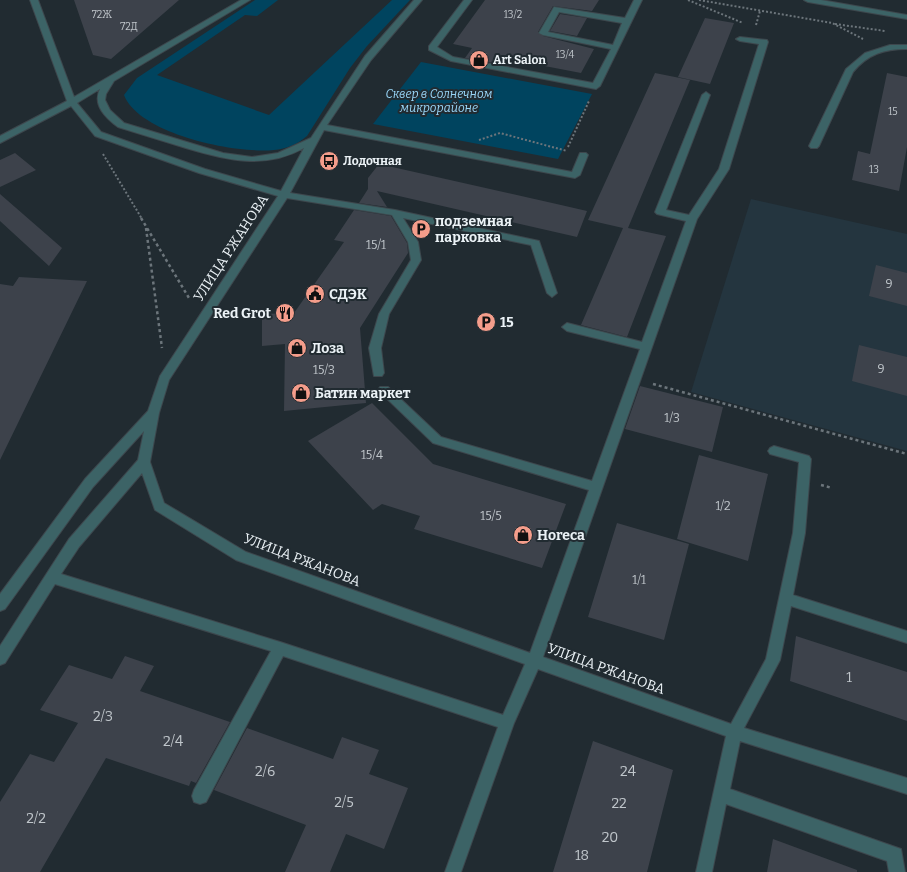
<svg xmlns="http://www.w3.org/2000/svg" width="907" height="872" font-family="Bitter,serif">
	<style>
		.built { fill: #24353f }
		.green { fill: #00445f }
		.building { fill: #3d424b }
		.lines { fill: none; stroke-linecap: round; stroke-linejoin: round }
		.minor-casing { stroke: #3d474d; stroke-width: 2 }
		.path-far1 { stroke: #6c757b; stroke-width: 2; stroke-dasharray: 2 2; stroke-linecap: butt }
		.path { stroke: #6c757b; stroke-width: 2.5; stroke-dasharray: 3 3; stroke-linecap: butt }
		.minor { fill: #3c6366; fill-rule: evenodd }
		.labels { text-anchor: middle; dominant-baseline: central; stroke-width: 4; stroke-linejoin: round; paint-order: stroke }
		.far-number-label { font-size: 10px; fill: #c0c6cb }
		.far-poi-label { font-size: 12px; font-weight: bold; fill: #ebf2f6; stroke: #212b31; text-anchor: start }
		.far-park-label { font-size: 12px; font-style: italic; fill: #98d5f7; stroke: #212b31 }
		.number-label { font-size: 12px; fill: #c0c6cb }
		.poi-label { font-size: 14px; font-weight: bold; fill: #ebf2f6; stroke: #212b31; text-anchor: start }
		.street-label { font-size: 14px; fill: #ebf2f6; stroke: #212b31 }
		.near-number-label { font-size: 14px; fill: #c0c6cb }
	</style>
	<rect width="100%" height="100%" fill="#212b31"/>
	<!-- built -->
	<path class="built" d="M751,199l156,35v217l-216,-59z"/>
	<!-- green -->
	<path class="green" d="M255,0h23l-21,16 -12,-1 -88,60 112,40 123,-115h18l-43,46 -17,22 -43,68c-9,8 -21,13 -33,14 -39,4 -135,-16 -150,-55l13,-17z
		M421,62l171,32 -34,65 -185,-35z"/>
	<!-- building -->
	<path class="building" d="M74,0h105l-68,59 -18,-4z
		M485,0h114l-7,11 -39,-5 -15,26 5,4 51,13 -13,24 -78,-15 -3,6 -35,-6 7,-10 -19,-4z
		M560,14l27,4 -10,18 -27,-5z
		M705,18l29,5 -24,61 -32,-7z
		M655,73l35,7 -62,148 38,8 -39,101 -46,-12 42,-97 -35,-8z
		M887,73l20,4v70l-8,44 -47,-11 6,-29 12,3z
		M15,153l21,17 -36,17v-27z
		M379,164l182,41 26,6 -10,26 -200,-46 10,16 -28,-4 9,-14v-11z
		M0,194l62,54 -13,18 -49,-45z
		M354,210l37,6 16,27 1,10 -48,75 6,75 -82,8 1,-67 -23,2v-32l32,-1 50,-71 -10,-2z
		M876,265l31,8v33l-38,-10z
		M19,277l68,4 -87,179v-176l13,2z
		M859,345l48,12v39l-55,-15z
		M640,386l83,21 -11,45 -87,-23z
		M372,403l61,61 133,40 -24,64 -128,-39 6,-13 -38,-12 -9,6 -65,-69z
		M699,455l69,19 -20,87 -71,-22z
		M617,523l72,21 -25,96 -76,-23z
		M796,636l111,36v49l-117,-40z
		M125,656l29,10 -14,25 90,31 -34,61 -5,-2 -2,5 -83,-28 -66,114h-40v-70l30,-48 24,8 24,-39 -38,-13 29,-45 43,14z
		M247,728l86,31 9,-22 37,13 -10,24 39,14 -24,61 -38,-15 -16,38h-45l21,-47 -92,-35z
		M593,741l80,29 -26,102h-94z
		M773,839l84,31v2h-90z"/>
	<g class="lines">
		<!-- minor casing -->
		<g class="minor-casing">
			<path id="minor" d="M30,0h8l36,97 167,-97h9l-136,81 -8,13 -1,6 5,10 14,13 99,30 29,4 26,-4 33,-15 54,-82 49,-56h8l-51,60 -44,65 245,47 8,-19h6l2,2 -8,20 -5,3 -251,-48 -34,63 105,17 144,31 18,52 -5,4 -5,-4 -16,-48 -128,-27 15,24 3,18 -32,54 -8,34 3,25 -2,3h-8l-5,-28 10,-34 32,-54 -3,-18 -16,-27 -105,-17 -118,182 -10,33 -9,49 14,41 82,49 284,101 59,-163 -156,-47 -55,-53 2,-3h8l53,50 151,44 48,-132 -73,-18 -5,-4 5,-4 75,19 44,-121 -29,-7 -2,-2 47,-117 4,-3 4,3 -44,115 23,5 30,-46 40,-125 -19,-3 -4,-2 4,-2 27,3 1,2 -39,127 -32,50 -154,438 188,67 35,-65 27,-126 6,-71 -29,-8 -2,-3 2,-3 4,-2 35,10 2,3 -6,74 -12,62 114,36v12l-116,-37 -11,54 -36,68 163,50v16l-167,-53 -10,48 171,60 4,23h-16l-2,-11 -161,-57 -14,68h-16l30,-136 -188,-67 -24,54 -53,149h-16l53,-145 -215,-71 -77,146 -6,2 -6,-2 -2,-6 2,-6 77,-139 -216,-67 -50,79 -5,2v-19l69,-107 69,-79 6,-29 -51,56 -88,122 -5,2v-17l85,-115 63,-68 12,-35 118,-180 -79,-23 -104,-37 -24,-30 -71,37v-7l67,-35zM100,89c-8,16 6,29 18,38 22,7 45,14 68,21 40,12 79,22 118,0l-23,43 -76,-22 -104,-37 -24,-29zM142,473l13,37 81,50 289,104 -22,51 -223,-73 -219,-68 18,-27z
				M464,0h8l-35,47 16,10 140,26 18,-34 -68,-14 -4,-2 15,-26 71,11 9,-18h8l-42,86 -4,3 -145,-28 -22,-11v-4zM559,12l63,11 -9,22 -65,-13z
				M804,0h17l86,15v4l-99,-17z
				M890,45h17v4c-23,0 -39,5 -54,23l-34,74 -2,2h-6l-2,-2 37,-77 19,-16z"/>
		</g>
		<!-- path-far1 -->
		<path class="path-far1" d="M688,0l55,23
			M699,0l133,23 31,16
			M835,24l50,7
			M756,25l4,-14
			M479,140l21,-7 67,18
			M568,147l21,-46
			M103,154l39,65"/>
		<!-- path -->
		<path class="path" d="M141,218l48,80
			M146,228l16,120
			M653,384l254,70
			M821,485l11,3"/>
		<!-- minor -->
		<use href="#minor" class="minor"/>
	</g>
	<!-- icons -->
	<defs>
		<g id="shop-disc" transform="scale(1)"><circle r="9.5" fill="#f49d8b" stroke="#212b31"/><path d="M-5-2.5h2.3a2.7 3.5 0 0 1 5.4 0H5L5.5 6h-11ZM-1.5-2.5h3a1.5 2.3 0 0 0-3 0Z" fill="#111"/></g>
		<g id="bus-disc" transform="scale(1)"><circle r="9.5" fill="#f49d8b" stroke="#212b31"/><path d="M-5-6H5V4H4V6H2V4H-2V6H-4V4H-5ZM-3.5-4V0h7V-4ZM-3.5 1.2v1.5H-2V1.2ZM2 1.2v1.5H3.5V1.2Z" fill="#111"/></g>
		<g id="parking-disc" transform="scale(1)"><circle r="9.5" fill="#f49d8b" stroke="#212b31"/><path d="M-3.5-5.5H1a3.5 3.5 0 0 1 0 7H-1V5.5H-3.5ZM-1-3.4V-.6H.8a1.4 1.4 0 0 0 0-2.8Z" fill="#111"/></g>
		<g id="civic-disc" transform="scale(1)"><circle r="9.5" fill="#f49d8b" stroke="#212b31"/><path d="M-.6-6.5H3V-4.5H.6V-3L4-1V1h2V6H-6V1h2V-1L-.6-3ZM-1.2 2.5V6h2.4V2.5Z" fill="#111"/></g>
		<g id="restaurant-disc" transform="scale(1)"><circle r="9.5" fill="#f49d8b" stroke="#212b31"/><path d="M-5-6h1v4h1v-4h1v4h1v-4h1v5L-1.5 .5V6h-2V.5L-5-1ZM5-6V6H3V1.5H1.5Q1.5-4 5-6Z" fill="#111"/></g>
	</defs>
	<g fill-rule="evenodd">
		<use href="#shop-disc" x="479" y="60"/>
		<use href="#bus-disc" x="329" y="161"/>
		<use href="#parking-disc" x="421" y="229"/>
		<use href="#civic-disc" x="315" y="294"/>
		<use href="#restaurant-disc" x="285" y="313"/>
		<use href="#parking-disc" x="486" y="322"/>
		<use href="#shop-disc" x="297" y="348"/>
		<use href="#shop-disc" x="301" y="393"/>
		<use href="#shop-disc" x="523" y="535"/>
	</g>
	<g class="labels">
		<!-- far-number labels -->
		<g class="far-number-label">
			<text x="102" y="15">72Ж</text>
			<text x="513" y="15">13/2</text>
			<text x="129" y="27">72Д</text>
			<text x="565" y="55">13/4</text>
			<text x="893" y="112">15</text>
			<text x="874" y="170">13</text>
		</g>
		<!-- far-poi labels -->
		<g class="far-poi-label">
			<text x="493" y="60">Art Salon</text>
			<text x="343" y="161">Лодочная</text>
		</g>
		<!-- far-park labels -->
		<g class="far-park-label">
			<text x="439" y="94">Сквер в Солнечном<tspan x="439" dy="14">микрорайоне</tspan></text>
		</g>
		<!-- number labels -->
		<g class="number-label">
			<text x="376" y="245">15/1</text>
			<text x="889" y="284">9</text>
			<text x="881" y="369">9</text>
			<text x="324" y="370">15/3</text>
			<text x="672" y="418">1/3</text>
			<text x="372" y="455">15/4</text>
			<text x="723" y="506">1/2</text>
			<text x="491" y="516">15/5</text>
			<text x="639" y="580">1/1</text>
		</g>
		<!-- poi labels -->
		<g class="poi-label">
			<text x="435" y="221">подземная<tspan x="435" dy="16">парковка</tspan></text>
			<text x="329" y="294">СДЭК</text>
			<text x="271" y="313" text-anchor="end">Red Grot</text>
			<text x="500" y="322">15</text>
			<text x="311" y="348">Лоза</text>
			<text x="315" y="393">Батин маркет</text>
			<text x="537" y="535">Horeca</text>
		</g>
		<!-- street labels -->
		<g class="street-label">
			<text transform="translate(231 248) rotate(-57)">УЛИЦА РЖАНОВА</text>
			<text transform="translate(302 560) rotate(21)">УЛИЦА РЖАНОВА</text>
			<text transform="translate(606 669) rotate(20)">УЛИЦА РЖАНОВА</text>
		</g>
		<!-- near-number labels -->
		<g class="near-number-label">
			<text x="849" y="677">1</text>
			<text x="103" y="716">2/3</text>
			<text x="173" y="741">2/4</text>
			<text x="265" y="771">2/6</text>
			<text x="628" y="771">24</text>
			<text x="344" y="802">2/5</text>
			<text x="619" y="803">22</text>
			<text x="36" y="818">2/2</text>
			<text x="610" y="837">20</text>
			<text x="582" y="855">18</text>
		</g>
	</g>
</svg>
